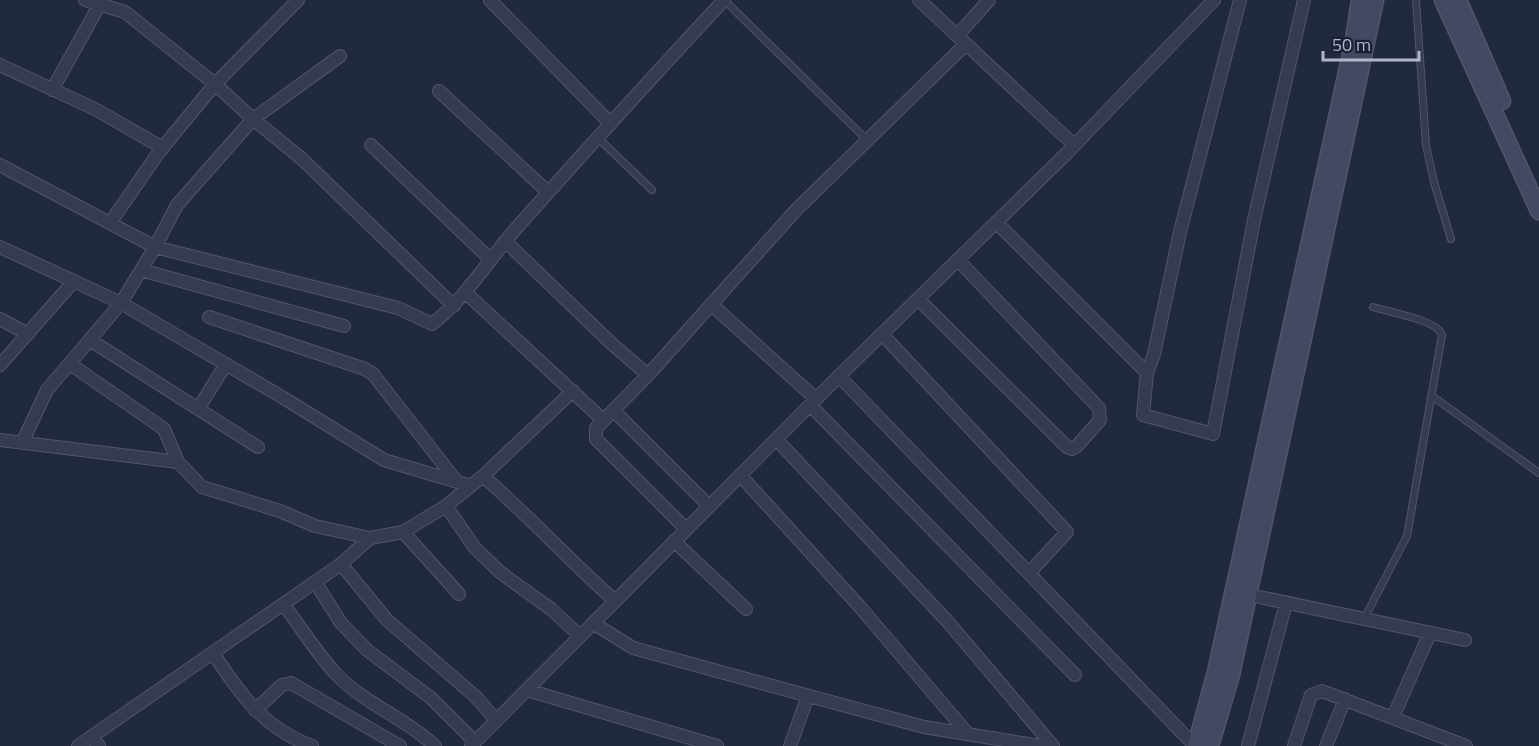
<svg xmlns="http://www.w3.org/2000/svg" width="1539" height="746" font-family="'Titillium Web',sans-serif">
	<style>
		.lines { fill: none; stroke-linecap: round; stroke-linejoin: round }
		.lane-casing { stroke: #50576a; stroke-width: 8 }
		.street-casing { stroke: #50576a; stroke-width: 14 }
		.secondary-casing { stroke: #50576a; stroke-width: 19 }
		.lane { stroke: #353c4f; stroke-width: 6 }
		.street { stroke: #353c4f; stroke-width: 12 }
		.secondary { stroke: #434962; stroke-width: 16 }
	</style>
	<rect width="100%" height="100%" fill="#21293f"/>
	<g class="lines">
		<!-- lane casing -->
		<g class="lane-casing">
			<path id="lane" d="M724,0l143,140
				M1416,0l10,145 8,37 17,57
				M598,138l54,52
				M1432,396l107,77
				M1364,619l43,-83 35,-201c-4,-15 -54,-23 -69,-28"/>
		</g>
		<!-- street casing -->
		<g class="street-casing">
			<path id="street" d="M85,0l40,12 90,72 38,35 87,-63
				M490,0l120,123
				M919,0l155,145
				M957,36l32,-36
				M0,65l95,44 68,39
				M52,90l48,-86
				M439,91l109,101
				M371,145l119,114
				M0,165l155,82 22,-42 76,-86 49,40 152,147
				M996,222l151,151 7,-19 26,-122 60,-232
				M110,223l49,-71 56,-68 83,-84
				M505,241l107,103 36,31
				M0,247l121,56 161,94 102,63 87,26
				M141,270l203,56
				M465,292l138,128
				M918,299l149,148 5,2 5,-3 23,-26 -1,-12 -141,-148
				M711,304l105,95
				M209,317l156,52 8,5 84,108
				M0,319l28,15
				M882,334l185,198 -38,41
				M90,340l168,107
				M70,364l94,65 14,33
				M0,365l74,-84
				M1147,373l-4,42 70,19 41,-214 50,-220
				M839,376l356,370
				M810,405l265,270
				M198,409l28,-45
				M613,410l96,96
				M776,439l172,183 105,124
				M0,440l178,22 24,25 78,24 35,15 55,12 33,-6 43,-26 37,-30c46,40 86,84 132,125
				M22,443l25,-53 74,-87 34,-56 243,61 34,16c36,-28 58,-67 88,-100 67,-75 135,-150 204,-224
				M740,475l120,132 108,127
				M483,476l90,-85
				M446,506l29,42 26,25 50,36 29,27
				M686,529l-90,-90v-11l52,-53 148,-165 170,-166
				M403,532l56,62
				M674,541l72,68
				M341,564l46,56 89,77 20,23
				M315,582l26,41 26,27 64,48 44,44
				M1240,593l225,47
				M283,604c18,23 34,50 54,71 28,29 68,43 98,71
				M593,623l40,25 95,26 196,53 116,19
				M213,653c28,42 50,75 99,93
				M527,690l190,56
				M255,710l27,-25 9,-2 109,63
				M1393,717l37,-84
				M91,737l8,9
				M78,746l263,-182 29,-26
				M471,746l368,-370 228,-223 147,-153
				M790,746l18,-50
				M1248,746l38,-143
				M1294,746l17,-51 11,-4 144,55
				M1326,746l19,-47"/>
		</g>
		<!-- secondary casing -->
		<g class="secondary-casing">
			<path id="secondary" d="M1443,0l96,211
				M1458,0l44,101
				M1196,746l20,-74 138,-632 6,-40
				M1210,746l21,-71 144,-675"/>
		</g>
		<!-- lane -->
		<use href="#lane" class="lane"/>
		<!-- street -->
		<use href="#street" class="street"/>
		<!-- secondary -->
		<use href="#secondary" class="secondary"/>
	</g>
	<!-- scale -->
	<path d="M1323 51v9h96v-9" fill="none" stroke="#b1b7ca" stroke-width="3"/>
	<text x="1332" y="51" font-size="18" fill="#b1b7ca" stroke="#1a2134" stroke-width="4.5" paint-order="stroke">50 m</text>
</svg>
